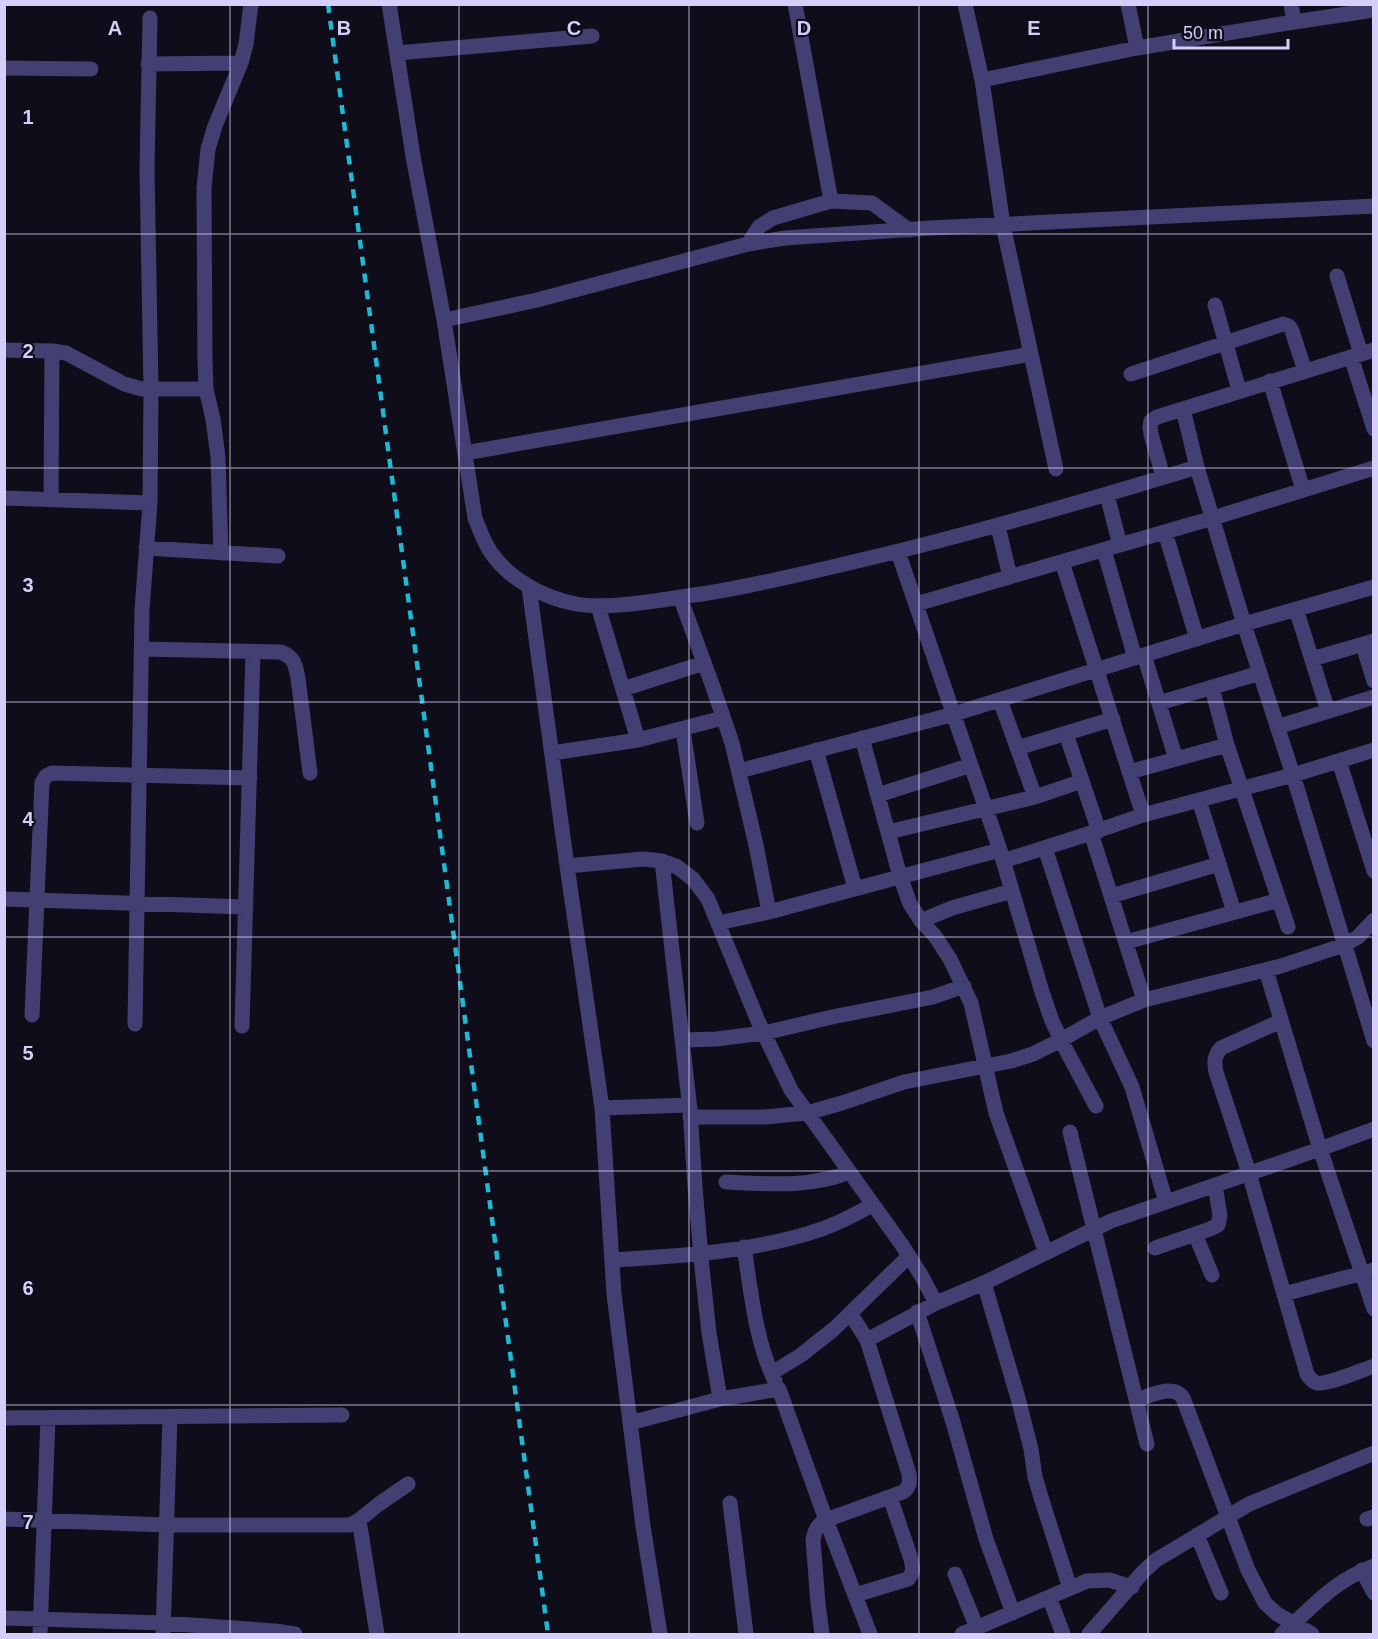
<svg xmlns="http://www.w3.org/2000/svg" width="1378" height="1639" font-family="Helvetica,sans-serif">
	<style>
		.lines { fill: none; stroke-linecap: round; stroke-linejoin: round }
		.minor { stroke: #433f73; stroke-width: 15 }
		.rail { stroke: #1eb9d4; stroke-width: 4.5; stroke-dasharray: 9 8; stroke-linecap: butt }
		.grid { fill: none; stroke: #d5cef8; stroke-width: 1.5; stroke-opacity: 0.55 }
		.grid-label { font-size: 20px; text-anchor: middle; font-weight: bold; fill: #d5cef8; stroke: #100d1a; stroke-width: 4.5; stroke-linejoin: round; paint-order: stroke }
	</style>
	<rect width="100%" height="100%" fill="#100d1a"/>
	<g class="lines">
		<!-- minor -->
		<path class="minor" d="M389,4l25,158 30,158 31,198c4,11 8,22 15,33 18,28 54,47 86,53 36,6 89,-5 126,-10 51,-8 101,-20 151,-32 116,-27 230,-60 344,-95l-14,-58 191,-59
			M795,4l36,197
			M965,4l17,76 21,145 53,244
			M1128,4l9,44
			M1291,4l3,18
			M397,53l195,-17
			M148,64l93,-1
			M4,68l87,1
			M982,80l155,-32 157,-26 80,-12
			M748,244l11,-17 14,-9 58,-17 41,2 37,27
			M1337,276l24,78
			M1215,305l24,85
			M444,320l93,-20 211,-56 37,-6 145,-10 444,-22
			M4,350l48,1 14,2 58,31 18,5h64
			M1351,357l23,72
			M1131,374l152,-50 6,2 3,5 13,40
			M1270,381l33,109
			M465,453l566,-99
			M1163,477l-12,-43 -1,-7 1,-6 6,-4 26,-8
			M1107,495l13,50
			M4,498l146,5
			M51,500l1,-149
			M998,526l12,51
			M1165,532l32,107
			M146,548l132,8
			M1104,550l31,108
			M898,552l102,298 42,142 10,29 12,25 32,60
			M221,553l-3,-96 -5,-38 -7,-30 -1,-29 -1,-172 4,-39 7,-23 26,-63 5,-19 5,-40
			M1062,562l81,253
			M529,587l38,279 35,242 12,186 29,232 17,108
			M680,597l33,90 19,56 24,102 13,67
			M916,604l297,-86 161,-50
			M598,606l40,134
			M1296,609l32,102
			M1363,645l11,36
			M142,649l139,3c14,6 14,12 17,26l12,95
			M1144,655l32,104
			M1312,659l62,-18
			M1212,688l15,57 61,182
			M623,689l81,-26
			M1000,700l35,97
			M1159,703l101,-30
			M1277,727l97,-30
			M683,730l14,93
			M1066,734l33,97
			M862,738l38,138 10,28 11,17 14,15 15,23 21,44 25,110 50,140
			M1017,748l96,-29
			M816,750l39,138
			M1374,750l-81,25 81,266
			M552,753l86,-13 85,-22
			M1339,761l35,110
			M739,771l215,-57 290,-90 130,-37
			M1129,772l98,-27
			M878,795l93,-30
			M1199,800l35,112
			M888,832l147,-35 47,-16
			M1091,833l53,167
			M1045,848l55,170 32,69 34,115
			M662,861l28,249 5,77 7,81 7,65 11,66
			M1003,861l88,-28 52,-18 150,-40 -49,-151 -47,-157
			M567,866l76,-7 19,2 14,5 17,13 15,20 50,122 33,69 111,155 19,30 15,28
			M1111,896l108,-32
			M4,899l242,8
			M921,921l31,-13 60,-17
			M718,923l51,-11 231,-62
			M1126,942l153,-42
			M1266,970l54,179 54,160
			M32,1015l10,-232 4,-7 6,-3 198,5
			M1281,1021l-60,27c-7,8 -7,14 -5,24l33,101 58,201c3,4 5,8 10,9 11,2 45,-13 57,-17
			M135,1024l7,-414 8,-107 1,-113 -4,-221 3,-151
			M242,1026l11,-374
			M683,1040l33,-1 48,-6 68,-16 101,-20 31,-11
			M602,1108l87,-3
			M690,1117h75l42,-4 35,-10 62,-21 107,-21 22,-7 28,-14 39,-22 44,-18 137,-34 63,-21 14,-8 16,-17
			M1070,1132l77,312
			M726,1182c44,2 82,6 124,-10
			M1195,1234l17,41
			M744,1247c7,44 11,93 31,134
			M1155,1248l55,-19 8,-4 2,-9 -5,-31
			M612,1260c70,-4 143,-8 210,-31 17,-6 34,-15 50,-24
			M984,1283l34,115 13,51 4,28 9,30 26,81
			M1284,1294l90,-24
			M917,1312l36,110 33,117 27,74
			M867,1340l69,-37 48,-20 127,-62 209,-72 54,-20
			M772,1373l29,-18 33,-26 75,-73
			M1136,1400c14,-4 38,-17 47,-2l65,172 17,33 12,11 35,20
			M4,1418l338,-3
			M630,1423l90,-24 59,-10 47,131 44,114
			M730,1503l16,131
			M4,1519l162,6h184l9,-5 20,-16 29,-20
			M1367,1519l7,-2
			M359,1520l18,114
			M1197,1535l24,58
			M1362,1570l12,23
			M955,1574l22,54
			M855,1595l53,-16c6,-7 5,-11 3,-20l-21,-62
			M1049,1597l14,37
			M4,1618l159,5 112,8 20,3
			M40,1634l8,-216
			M163,1634l7,-217
			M822,1634l-4,-31 -5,-63c2,-10 4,-15 13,-20l77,-28c7,-5 7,-10 6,-18l-42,-134 -17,-27
			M962,1634l125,-53 22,-1 23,7
			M1089,1634l54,-62 13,-12 17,-10 76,-46 125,-51
			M1282,1634c31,-27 51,-53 92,-68"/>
		<!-- rail -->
		<path class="rail" d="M328,4l220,1630"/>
	</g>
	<!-- grid -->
	<path class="grid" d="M230,4v1630M459,4v1630M689,4v1630M919,4v1630M1148,4v1630M4,234h1370M4,468h1370M4,702h1370M4,937h1370M4,1171h1370M4,1405h1370"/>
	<g class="grid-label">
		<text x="115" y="35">A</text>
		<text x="344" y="35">B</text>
		<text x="574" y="35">C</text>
		<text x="804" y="35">D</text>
		<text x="1034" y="35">E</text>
		<text x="28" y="124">1</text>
		<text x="28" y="358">2</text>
		<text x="28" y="592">3</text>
		<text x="28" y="826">4</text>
		<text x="28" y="1060">5</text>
		<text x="28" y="1295">6</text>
		<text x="28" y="1529">7</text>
	</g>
	<!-- border -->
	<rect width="1378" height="1639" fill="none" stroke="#d5cef8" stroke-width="12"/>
	<!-- scale -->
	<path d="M1174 39v9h114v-9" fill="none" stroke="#d5cef8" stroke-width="3"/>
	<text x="1183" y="39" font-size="18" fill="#d5cef8" stroke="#100d1a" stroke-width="4.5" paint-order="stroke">50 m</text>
</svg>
